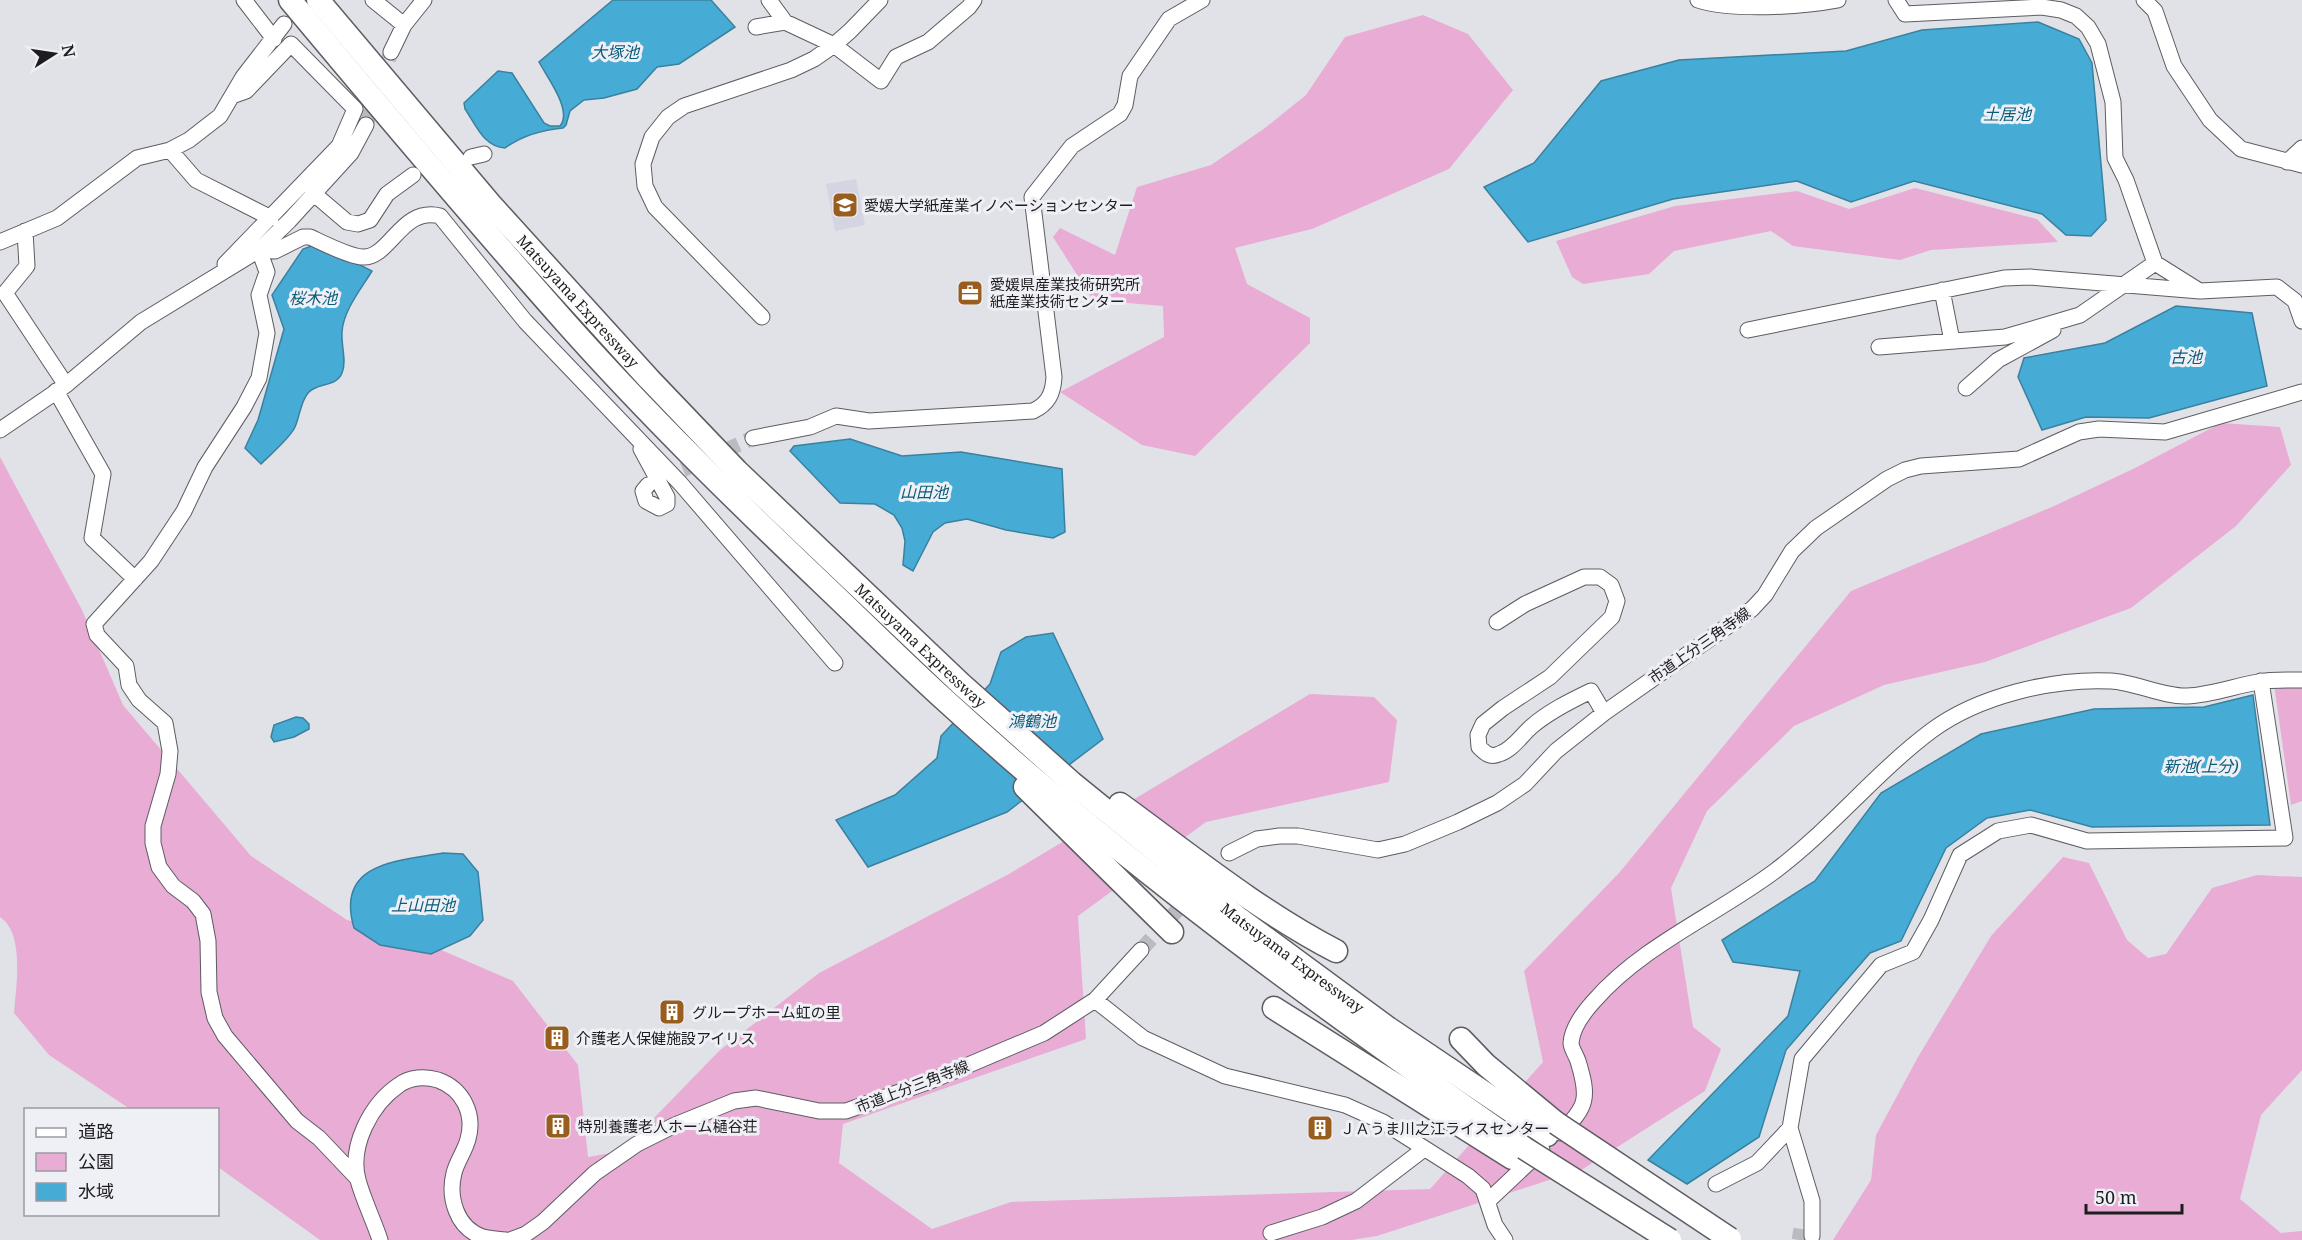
<svg xmlns="http://www.w3.org/2000/svg" width="2302" height="1240" font-family="'Noto Serif','Noto Sans JP',serif">
	<style>
		.built { fill: #d4d5e3 }
		.green { fill: #e9acd5 }
		.water { fill: #46acd6; stroke: #3a819f; stroke-width: 1.5 }
		.lines { fill: none; stroke-linecap: round; stroke-linejoin: round }
		.minor-tunnel { stroke: #babbc0; stroke-width: 15; stroke-dasharray: 15 8; stroke-linecap: butt }
		.minor-casing { stroke: #5c5c62; stroke-width: 17 }
		.highway-casing { stroke: #5c5c62; stroke-width: 25 }
		.minor { stroke: #fff; stroke-width: 15 }
		.highway { stroke: #fff; stroke-width: 22 }
		.highway-bridge-casing { stroke: #5c5c62; stroke-width: 25; stroke-linecap: butt }
		.highway-bridge { stroke: #fff; stroke-width: 22 }
		.labels { text-anchor: middle; dominant-baseline: central; stroke-width: 6; stroke-linejoin: round; paint-order: stroke }
		.poi-label { font-size: 15px; fill: #1d1d1f; stroke: #efeff6; text-anchor: start }
		.street-label { font-size: 15px; fill: #1d1d1f; stroke: #efeff6 }
		.water-label { font-size: 16px; font-style: italic; fill: #0a5c79; stroke: #efeff6 }
	</style>
	<rect width="100%" height="100%" fill="#e1e2e8"/>
	<!-- built -->
	<path class="built" d="M856,179l9,46 -30,6 -9,-47z"/>
	<!-- green -->
	<path class="green" d="M1423,15l45,19 45,56 -64,79 -137,60 -77,19 12,36 63,34v25l-115,113 -53,-11 -82,-53 104,-55 -1,-31 -70,-6 -40,-63 7,-9 55,27 22,-68 74,-22 54,-37 41,-33 39,-58z
		M1915,188l122,31 21,23 -127,8 -31,10 -107,-14 -22,-15 -97,20 -25,23 -66,10 -11,-7 -16,-36 119,-35 122,-15 52,18z
		M2221,423l59,4 11,38 -55,61 -105,82 -146,54 -101,23 -90,41 -87,85 -36,77 22,139 28,22 -16,42 -122,78 -206,67 -25,4h-1032l-102,-73v-57l-88,-1 -81,-54 -35,-42c2,-27 11,-79 -14,-96v-460l82,153 41,95 128,151 96,64 62,16 104,45 65,84 10,92 34,-6 97,-100 100,-78 190,-99 301,-180 64,3 23,23 -8,62 -183,40 -128,94 8,123 -243,85 -4,39 93,66 79,-27 419,-13 113,-127 -19,-91 95,-98 232,-282 201,-84 83,-39z
		M2302,683v118l-11,4 -17,-121z
		M2063,857l26,6 38,77 21,18 18,-4 46,-66 45,-13 45,2v193l-41,45 -21,84 41,34 21,-2v9h-469l38,-60 5,-45 42,-78 73,-121z"/>
	<!-- water -->
	<path class="water" d="M613,0h98l24,27 -56,37 -22,3 -20,22 -33,9 -20,2 -14,11 -4,14 -3,3c-22,2 -40,7 -58,20 -21,-1 -29,-23 -40,-39l-1,-6 34,-32 14,2 32,50 6,3h10c13,-15 -13,-49 -21,-64z
		M2038,22l41,17 13,24 14,157 -15,16 -25,-1 -24,-21 -128,-33 -63,21 -54,-21 -124,18 -145,43 -44,-55 50,-24 67,-82 78,-21 167,-9 76,-21z
		M314,245l8,1 50,25c-11,18 -29,40 -30,61 -1,14 5,29 0,41 -6,15 -25,9 -34,20 -8,10 -8,23 -13,34 -5,11 -25,28 -34,37l-16,-16 13,-28 26,-91 -12,-34 31,-46z
		M2176,306l76,7 15,73 -118,32 -63,-1 -44,13 -24,-53 6,-19 81,-15z
		M850,439l52,17 59,-4 101,17 3,63 -12,6 -47,-8 -39,-11 -22,4 -12,9 -20,39 -10,-6 2,-24 -3,-13 -8,-13 -19,-11 -35,-1 -50,-52 4,-5z
		M1053,633l50,106 -96,73 -139,55 -32,-47 59,-25 42,-37 4,-22 49,-52 11,-32 25,-15z
		M2253,695l17,130 -178,2 -62,-17 -43,8 -41,30 -45,93 -31,12 -84,97 -27,87 -72,47 -39,-24 140,-144 12,-45 -67,-9 -11,-22 93,-59 66,-88 100,-59 113,-25 110,-2z
		M296,717l7,1 6,6v5l-15,8 -20,5 -3,-5 3,-12z
		M443,853l20,1 15,18 5,48 -13,16 -39,18 -51,-9 -26,-17c-19,-65 42,-67 89,-75z"/>
	<g class="lines">
		<!-- minor-tunnel -->
		<path class="minor-tunnel" d="M366,125l25,-73
			M662,479l91,-41
			M1141,950l50,-55
			M1799,1240l2,-11"/>
		<!-- minor casing -->
		<g class="minor-casing">
			<path id="minor" d="M244,0l30,39
				M373,0l31,25
				M769,0l16,22
				M1698,0c35,11 103,7 140,0
				M2144,0l11,11 19,55 36,54 31,29 61,16
				M756,27l29,-5 49,23 47,36 15,-24 32,-15 41,-35 5,-7
				M391,52l13,-27 20,-25
				M170,150l26,30 75,38
				M471,157l13,-3
				M2287,162l15,-14
				M313,193l34,29 11,2 12,-4 17,-26 26,-19
				M25,231l2,35 -22,27 61,92
				M0,242l57,-24 80,-60 33,-8 19,-10 31,-24 23,-39 41,-53
				M259,250l8,22 -8,23 8,38 -8,45 -15,29 -39,60 -21,44 -33,50 -57,63 3,11 29,31 3,19 10,15 26,23 5,28 -2,23 -15,52v17l6,24 14,19 20,15 10,13 5,27 1,51 6,26 10,18 72,85 22,17 39,41
				M259,250l16,1 28,-14h7c13,6 38,19 52,20 28,2 39,-51 78,-41l85,105 155,162 155,180
				M2155,263l43,27
				M225,264l114,-118 16,-37 -64,-65 -45,47 -14,5
				M1942,290l10,51
				M762,317l-107,-110 -10,-21 -2,-22 9,-27 16,-20 16,-11 107,-36 23,-11 20,-14 16,-14 30,-31
				M1748,330l256,-52 26,-1 170,14 77,-4 18,14 7,20
				M1879,347l126,-10 75,-22 75,-52 -29,-83 -11,-22 -2,-56 -15,-58 -10,-17 -12,-11 -15,-6 -19,-3 -137,7 -9,-14
				M1966,388l32,-28 55,-30
				M56,391l47,83 -11,64 43,41
				M0,430l66,-45 75,-63 118,-72 30,-29 62,-68 15,-28
				M753,438l57,-11 26,-11 33,5 164,-10c15,-7 20,-17 21,-34l-22,-180 40,-51 48,-32 5,-9 5,-29 39,-57 33,-19
				M641,449l26,48v7l-8,4 -13,-7 -3,-10 5,-6
				M1497,622l28,-18 59,-27h16l11,8 6,16 -5,16 -62,60 -47,31 -20,16 -5,11 1,12c6,6 11,11 20,7 13,-4 22,-18 32,-27 17,-15 39,-26 60,-36l13,22
				M1229,853l28,-14 22,-3h19l80,14 27,-6 53,-22 39,-19 28,-19 31,-33 48,-38 148,-104 13,-14 27,-44 24,-23 71,-49 18,-9 16,-4 98,-7 60,-27 20,-3 66,3 137,-40
				M1095,1000l48,38 82,38 120,29 38,17 85,54 15,13 12,36 10,15
				M1790,1128l22,73v35
				M1560,1133c28,-26 29,-36 18,-72 -2,-6 -7,-13 -7,-18 1,-16 13,-31 23,-42 49,-56 122,-86 181,-130 56,-42 100,-98 156,-140 47,-35 122,-53 180,-50 23,1 53,16 76,15 23,-1 48,-10 71,-14 14,-3 30,-2 44,-2
				M1716,1184l41,-21 33,-35 12,-69 79,-94 32,-13 18,-32 29,-65 38,-24 33,-6 56,16 198,-3 -24,-157
				M1488,1201l54,-51
				M1271,1233l51,-16 34,-16 68,-52
				M380,1240c-6,-19 -17,-41 -22,-60 -9,-34 13,-76 41,-95 11,-8 26,-9 39,-5 25,9 37,34 30,59 -3,12 -11,22 -14,34 -6,24 2,55 29,64 7,2 15,2 22,3
				M510,1240l16,-6 17,-12 52,-49 42,-29 38,-19 59,-24 22,-3 63,13h27l87,-31 111,-47 51,-33 46,-50"/>
		</g>
		<!-- highway casing -->
		<g class="highway-casing">
			<g id="highway">
				<path d="M290,0c91,109 182,217 276,323 81,91 169,177 257,261 41,39 81,79 123,117 180,165 378,308 578,447"/>
				<path id="s1" d="M318,0l174,206 157,173 88,92 224,213 111,99 165,134 151,111 159,107"/>
				<path d="M1025,787l147,145"/>
				<path d="M1120,804c70,51 139,107 216,147"/>
				<path d="M1274,1008l238,150"/>
				<path d="M1461,1039l25,26 70,58"/>
			</g>
		</g>
		<!-- minor -->
		<use href="#minor" class="minor"/>
		<!-- highway -->
		<use href="#highway" class="highway"/>
		<!-- highway-bridge casing -->
		<g class="highway-bridge-casing">
			<path id="highway-bridge" d="M1556,1123l174,116
				M1524,1148l146,92"/>
		</g>
		<!-- highway-bridge -->
		<use href="#highway-bridge" class="highway-bridge"/>
	</g>
	<!-- icons -->
	<defs>
		<g id="university-square" transform="scale(1.35)"><rect x="-9" y="-9" width="18" height="18" rx="4" fill="#995d1e" stroke="#efeff6"/><path d="M0-5L7-2L0 1L-7-2ZM-4 1L0 2.5L4 1V4Q0 6-4 4Z" fill="#fff"/></g>
		<g id="office-square" transform="scale(1.35)"><rect x="-9" y="-9" width="18" height="18" rx="4" fill="#995d1e" stroke="#efeff6"/><path d="M-6-3h4V-5.5h4V-3h4V5H-6ZM-1-4.5V-3h2v-1.5ZM-6 0V1H6V0Z" fill="#fff"/></g>
		<g id="building-square" transform="scale(1.35)"><rect x="-9" y="-9" width="18" height="18" rx="4" fill="#995d1e" stroke="#efeff6"/><path d="M-4-6H4V6H1V3H-1V6H-4ZM-2.5-4.3h1.7v1.8h-1.7ZM.8-4.3h1.7v1.8H.8ZM-2.5-1h1.7V.8h-1.7ZM.8-1h1.7V.8H.8Z" fill="#fff"/></g>
	</defs>
	<g fill-rule="evenodd">
		<use href="#university-square" x="845" y="205"/>
		<use href="#office-square" x="970" y="293"/>
		<use href="#building-square" x="672" y="1012"/>
		<use href="#building-square" x="557" y="1038"/>
		<use href="#building-square" x="558" y="1126"/>
		<use href="#building-square" x="1320" y="1128"/>
	</g>
	<g class="labels">
		<!-- poi labels -->
		<g class="poi-label">
			<text x="864" y="205">愛媛大学紙産業イノベーションセンター</text>
			<text x="990" y="284">愛媛県産業技術研究所<tspan x="990" dy="17">紙産業技術センター</tspan></text>
			<text x="692" y="1012">グループホーム虹の里</text>
			<text x="576" y="1038">介護老人保健施設アイリス</text>
			<text x="578" y="1126">特別養護老人ホーム樋谷荘</text>
			<text x="1340" y="1128">ＪＡうま川之江ライスセンター</text>
		</g>
		<!-- street labels -->
		<g class="street-label">
			<text stroke="none"><textPath href="#s1" startOffset="398">Matsuyama Expressway</textPath></text>
			<text stroke="none"><textPath href="#s1" startOffset="884">Matsuyama Expressway</textPath></text>
			<text transform="translate(1699 645) rotate(-35)">市道上分三角寺線</text>
			<text stroke="none"><textPath href="#s1" startOffset="1370">Matsuyama Expressway</textPath></text>
			<text transform="translate(912 1086) rotate(-21)">市道上分三角寺線</text>
		</g>
		<!-- water labels -->
		<g class="water-label">
			<text x="615" y="52">大塚池</text>
			<text x="2007" y="114">土居池</text>
			<text x="313" y="298">桜木池</text>
			<text x="2186" y="357">古池</text>
			<text x="924" y="492">山田池</text>
			<text x="1032" y="721">鴻鶴池</text>
			<text x="2201" y="766">新池(上分)</text>
			<text x="423" y="905">上山田池</text>
		</g>
	</g>
	<!-- legend -->
	<rect x="24" y="1108" width="195" height="108" fill="#efeff6" stroke="#9b9ba0" stroke-width="1.5"/>
	<rect x="36" y="1128" width="30" height="9" fill="#ffffff" stroke="#9b9ba0" stroke-width="1.5"/>
	<text x="78" y="1138" font-size="18" fill="#1d1d1f">道路</text>
	<rect x="36" y="1153" width="30" height="18" fill="#e9acd5" stroke="#9b9ba0" stroke-width="1.5"/>
	<text x="78" y="1168" font-size="18" fill="#1d1d1f">公園</text>
	<rect x="36" y="1183" width="30" height="18" fill="#46acd6" stroke="#9b9ba0" stroke-width="1.5"/>
	<text x="78" y="1198" font-size="18" fill="#1d1d1f">水域</text>
	<!-- north arrow -->
	<g transform="translate(54 54) rotate(78)" stroke="#efeff6" stroke-width="4.5" paint-order="stroke">
	<path d="M0-4.5L10 22L0 15L-10 22Z" fill="#1d1d1f"/>
	<text y="-9" font-size="16" font-weight="bold" text-anchor="middle" fill="#1d1d1f">N</text>
	</g>
	<!-- scale -->
	<path d="M2086 1204v9h96v-9" fill="none" stroke="#1d1d1f" stroke-width="3"/>
	<text x="2095" y="1204" font-size="18" fill="#1d1d1f" stroke="#efeff6" stroke-width="4.5" paint-order="stroke">50 m</text>
</svg>
